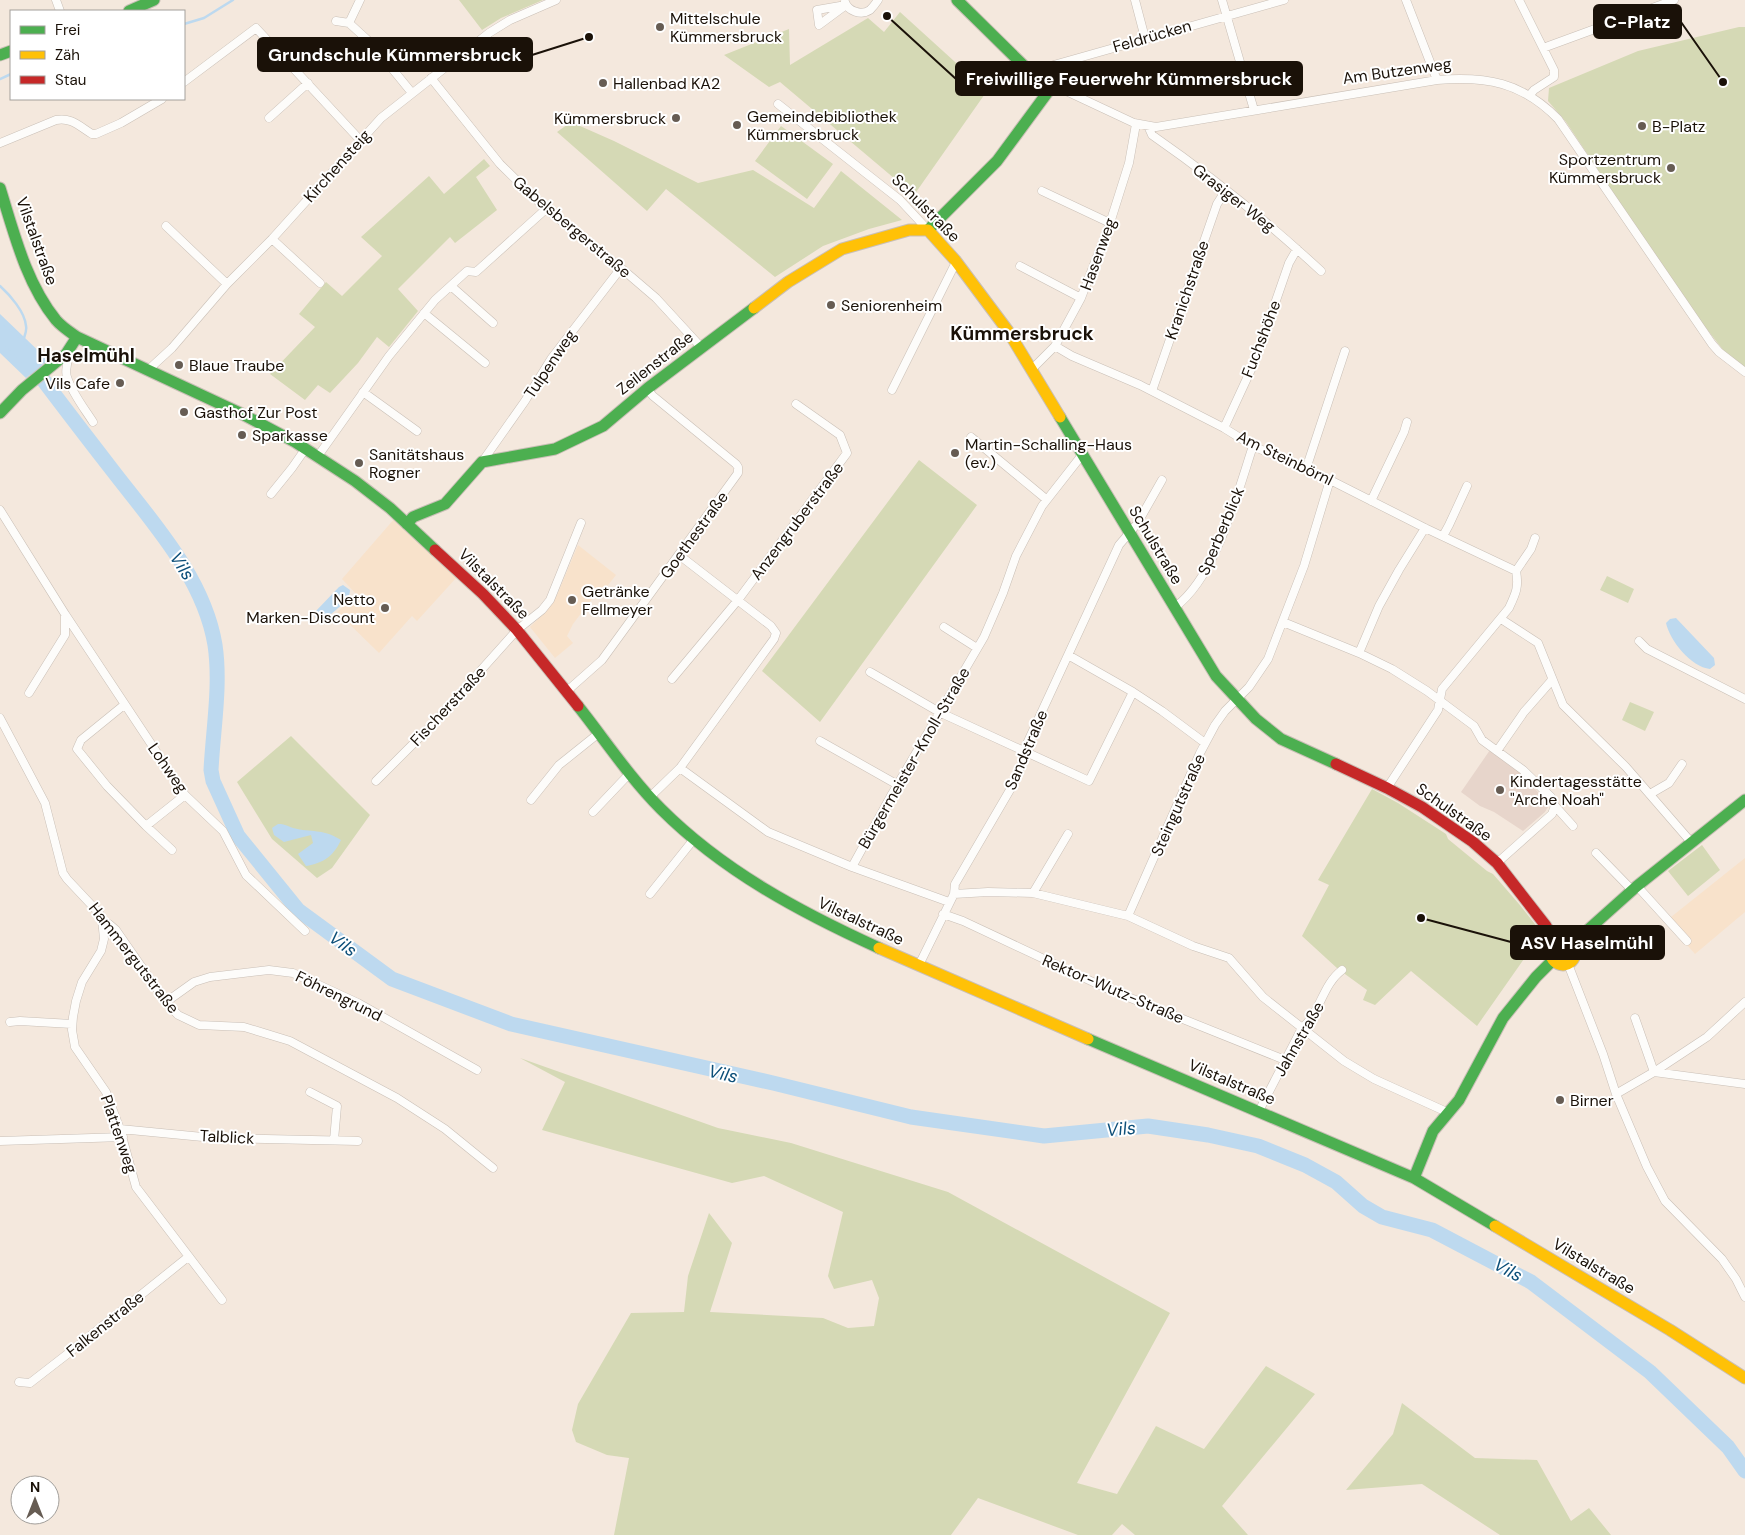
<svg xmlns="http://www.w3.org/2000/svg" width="1745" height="1535" font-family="'DM Sans',sans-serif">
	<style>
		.built { fill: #f8e2cb }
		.education { fill: #e7d5cb }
		.green { fill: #d5d9b5 }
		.water { fill: #bdd9ef }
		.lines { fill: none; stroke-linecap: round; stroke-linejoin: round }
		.stream { stroke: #bdd9ef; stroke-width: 2.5 }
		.river { stroke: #bdd9ef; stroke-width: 15 }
		.street-casing { stroke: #c9bfb6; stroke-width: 9 }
		.fast-casing { stroke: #c9bfb6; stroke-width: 13 }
		.slow-casing { stroke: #c9bfb6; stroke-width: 13 }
		.jam-casing { stroke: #c9bfb6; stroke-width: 13 }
		.street { stroke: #fdfcfa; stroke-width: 8 }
		.fast { stroke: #4caf50; stroke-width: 11 }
		.slow { stroke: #ffc107; stroke-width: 11 }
		.jam { stroke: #c62828; stroke-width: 11 }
		.poi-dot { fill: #665c53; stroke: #fff; stroke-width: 2 }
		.labels { text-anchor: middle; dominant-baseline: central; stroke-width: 4; stroke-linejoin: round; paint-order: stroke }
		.poi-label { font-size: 16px; fill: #1a1108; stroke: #fff; text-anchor: start }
		.street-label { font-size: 16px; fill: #1a1108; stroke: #fff }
		.water-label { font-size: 18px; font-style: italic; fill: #0d4f79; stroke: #fff }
		.quarter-label { font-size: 19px; font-weight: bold; fill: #1a1108; stroke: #fff }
		.leader { fill: none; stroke: #1a1108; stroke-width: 2 }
		.callout-dot { fill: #1a1108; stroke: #fff; stroke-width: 2 }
		.callout { fill: #1a1108; stroke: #1a1108; stroke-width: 2 }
		.callout-label { font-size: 18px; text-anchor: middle; font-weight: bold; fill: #fff }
	</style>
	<rect width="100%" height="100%" fill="#f4e8dd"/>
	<!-- built -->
	<path class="built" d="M395,518l62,59 -40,44 -5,-5 -33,37 -42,-41 20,-17 -15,-16z
		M578,545l38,30 -14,18 -4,-2 -25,33 -6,12 6,7 -18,15 -25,-31 18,-18 9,-14z
		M1745,858v54l-50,42 -29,-33z"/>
	<!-- education -->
	<path class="education" d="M1490,750l27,19 29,32 2,6 -3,5 -22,19 -29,-19 -14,-6 -19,-14z"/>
	<!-- green -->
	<path class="green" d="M459,0h84l-42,18 -19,12z
		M900,12l87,79 -73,104 -134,-113 -11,5 -45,-32 65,-26 1,36 78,-47 16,14z
		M1739,27h6v343l-18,-15 -39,-50 -122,-183 -18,-21 1,-13 89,-37z
		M571,122l43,19 84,42 55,-13 61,38 27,-37 61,49 -33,9 -46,17 -48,31 -109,-88 -19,22 -90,-79z
		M781,126l52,38 -26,35 -52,-38z
		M484,159l6,7 -14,11 21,33 -42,33 -5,-6 -52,52 20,22 -29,36 -12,-10 -19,26 -28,30 -12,-8 -13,15 -35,-26 45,-47 -16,-13 27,-32 16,14 40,-40 -21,-19 68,-61 15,18z
		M919,460l58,45 -157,217 -58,-51z
		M1607,576l27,13 -6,14 -28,-13z
		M1630,702l24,10 -9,19 -23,-11z
		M291,736l79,79 -38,53 -15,10 -45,-39 -35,-57z
		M1372,789l26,14 48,31 2,5 39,32 6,3 26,30 23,29 -65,93 -66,-55 -36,34 -12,-5 4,-10 -29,-21 -36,-33 27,-51 -11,-5z
		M1702,845l18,25 -32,26 -20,-25z
		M520,1058l198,70 73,15 157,49 222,121 -93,170 40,11 39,-68 48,23 62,-83 49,28 -93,112 26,29h-113l-13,-11 -10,11h-34l-100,-37 -27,37h-337l15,-77 -22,-3 -31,-13 -4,-12 6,-26 53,-91 53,-1 4,-36 21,-63 23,30 -22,69 113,6 25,10 26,-2 5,-28 -7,-18 -38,9 -6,-13 15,-64 -79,-36 -32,7 -190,-53 23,-48z
		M1402,1403l73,55 62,2 34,61 18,-13 22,27h-111l-78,-51 -76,6 47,-56z"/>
	<!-- water -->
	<path class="water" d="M0,314l48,46 -22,18 -26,-25z
		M343,585l7,5c0,12 -18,22 -26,30l-3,2 -6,-5 -1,-4 25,-26z
		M1676,618l38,40 1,7 -5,4c-19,-2 -40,-28 -44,-46l4,-4z
		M278,824c7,0 9,2 15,4 19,5 29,0 48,12 -8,17 -18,23 -35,26l-8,-12 15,-11 -2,-8 -27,7 -10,-7 -2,-7z"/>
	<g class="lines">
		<!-- stream -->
		<path class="stream" d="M184,24l20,-6 29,-18
			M0,79l11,-5
			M0,286c10,9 25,26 26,40 1,4 -1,9 -2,12"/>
		<!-- river -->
		<path class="river" d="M0,332l21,18c30,41 61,81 92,121 40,52 91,107 102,174 6,40 -2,85 -4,125l2,11 25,55 60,74 94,69 119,45 262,59 138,34 133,19 104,-10 60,9 50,11 47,19 31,17 27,24 19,11 50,13 99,52 119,90 78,75 17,24"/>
		<!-- street casing -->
		<g class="street-casing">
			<path id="street" d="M56,0l4,11
				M1135,0l10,38
				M1222,0l32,110
				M1284,0l-234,66 3,19 81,38 22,4 281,-47c49,-4 85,2 121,39l154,225 7,8 26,20
				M1406,0l31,80
				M1519,0l35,70v7l-20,13 -5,6
				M845,2c3,9 16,14 25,8 3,-3 6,-7 8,-10
				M846,5l-27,20 -2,-15z
				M336,21l13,2 23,21 40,49
				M349,23l11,-23
				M1543,48l131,-48
				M1030,70l20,-4
				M431,78l69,86 46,45 75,59 35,30 45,49
				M184,82l72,-54 104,112
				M778,104l122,96 28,30
				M269,118l39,-35
				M1148,126l4,9c59,41 116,87 169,136
				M0,143l56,-23c15,-3 23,6 36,14h4l25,-11 41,-24
				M1042,191l68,32
				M166,226l61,58
				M272,239l48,44
				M1020,266l61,32
				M451,286l42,37
				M424,313l61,50
				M1055,346l17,10 68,29 84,43 29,18 77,34 95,48 91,43
				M66,354c4,8 -2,15 1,23 5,16 17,31 26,45
				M148,370l24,-22 55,-64 45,-45 109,-121 108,-85 21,-13 46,-20
				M1031,370l24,-24 26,-48 29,-75 19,-60 7,-39
				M892,390l64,-128
				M1152,391l65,-187 9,-14
				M363,392l54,39
				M1224,428l31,-67 34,-98 8,-14
				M971,437l75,62
				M318,456l71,-100 46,-56 32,-29 9,1 70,-63
				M482,462l43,-61 26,-42 70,-91
				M1306,469l39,-118
				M271,494l21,-26 14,-20
				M1371,501l33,-69 3,-10
				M0,510l65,104v21l-36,58
				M1443,536l6,-11 18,-39
				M1175,607c41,-30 62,-113 78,-161
				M65,614l120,181 38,36 23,44 59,56
				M1501,619l37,24 25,62 63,62 65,75
				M1283,622l76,31 33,16 35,22 47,35 8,14 41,30 28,27 4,9 -3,8 -55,49
				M944,627l33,21
				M1639,641l8,8 98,50
				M1359,653l20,-47 20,-36 26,-42
				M1068,655l65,37 29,19 43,32
				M870,672l71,41 148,68 44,-89
				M672,679l66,-79 109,-147 -7,-18 -44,-31
				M567,691l35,-31 136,-187v-6l-2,-3 -83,-68 -6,-7
				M124,705l-43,35 -4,9 30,37 39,40 39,-31
				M0,718l45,85 18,70 4,6 32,34 3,5 2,21 -3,12 -19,31 -6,19 -3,16 -1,13 3,17 31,45 14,37 16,58 86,113
				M820,741l78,44
				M1497,751l27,-39 28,-32
				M680,768l88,64 84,35 97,35
				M376,781l55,-55 86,-96 25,-20 8,-10 31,-77
				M1387,788l51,-78 4,-21 67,-81c7,-15 10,-21 7,-37l15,-22 4,-11
				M1650,794l19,-11 13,-19
				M650,797l30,-29 94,-129 2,-6 -5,-7 -92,-71
				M531,800l28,-35 40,-32
				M1555,806l18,20
				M593,812l37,-39
				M146,826l26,24
				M1596,853l36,37
				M852,867l40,-73 92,-157 19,-44 13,-37 26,-50 40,-51
				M1637,886l50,55
				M1033,893l35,-59
				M650,894l44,-55
				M954,894l34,-2 45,1 95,23 65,30 36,12 34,39 81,64 30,18 75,34
				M943,914l20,7 145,68 177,71
				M1128,916l72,-163 15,-28 10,-14 24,-24 19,-28 36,-93 26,-86
				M103,924h6l7,6 50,72 12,13 21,10 45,2 46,14 107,57 48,31 48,39
				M1568,964l35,90 13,40 31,73 18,34 57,58 14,20 9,18
				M919,965l35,-71 1,-10 59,-101 10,-25v-8l95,-205 18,-21 25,-44
				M166,1002l28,-20 16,-5 59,-7 24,3 65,30 119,67
				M1635,1018l19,54 91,12
				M10,1022l10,-1 52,3
				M310,1092l27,14 -3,34
				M1616,1094l38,-22 53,-35 38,-35
				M1259,1111l43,-83c19,-16 20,-43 40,-58
				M120,1129l93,9 145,3
				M0,1141l123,-4
				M19,1382l11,1 40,-31 118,-95"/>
		</g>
		<!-- fast casing -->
		<g class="fast-casing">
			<path id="fast" d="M129,11l25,-11
				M0,55l11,-4
				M0,188c14,45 26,95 56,132 6,7 14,12 21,17l165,77 53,28 60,39 35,27 45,42
				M928,230l69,-69 56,-76 -29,-19 -67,-66
				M0,413l22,-23 44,-36 11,-17
				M1060,417l156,259 40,43 25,20 55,25
				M407,524l6,-7 32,-13 37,-42 73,-13 48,-23 45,-38 106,-80
				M578,706c27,34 52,72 83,103 62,62 139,103 218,139
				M1571,945l66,-59 108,-86
				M1088,1039l326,139 81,48
				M1414,1178l19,-47 26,-31 44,-82 33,-41 17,-17"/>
		</g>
		<!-- slow casing -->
		<g class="slow-casing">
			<path id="slow" d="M928,230l27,30 53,71 52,86
				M754,308l34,-26 54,-33 67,-19h19
				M1551 953a12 12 0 1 1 24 0a12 12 0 1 1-24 0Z
				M879,948l209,91
				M1495,1226l175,104 75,48"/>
		</g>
		<!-- jam casing -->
		<g class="jam-casing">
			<path id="jam" d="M435,550l48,44 34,36 61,76
				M1336,764l51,24 35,19 51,35 24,21 49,63 10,17"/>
		</g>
		<!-- street -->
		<use href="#street" class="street"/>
		<!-- fast -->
		<use href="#fast" class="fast"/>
		<!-- slow -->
		<use href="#slow" class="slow"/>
		<!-- jam -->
		<use href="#jam" class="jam"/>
	</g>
	<!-- markers -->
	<g class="poi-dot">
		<circle cx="660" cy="27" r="5"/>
		<circle cx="603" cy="83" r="5"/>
		<circle cx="676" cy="118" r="5"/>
		<circle cx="737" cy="125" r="5"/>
		<circle cx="1642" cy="126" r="5"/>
		<circle cx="1671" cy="168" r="5"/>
		<circle cx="831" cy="305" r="5"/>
		<circle cx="179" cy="365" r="5"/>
		<circle cx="120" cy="383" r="5"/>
		<circle cx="184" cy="412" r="5"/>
		<circle cx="242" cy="435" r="5"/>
		<circle cx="955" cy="453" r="5"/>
		<circle cx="359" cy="463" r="5"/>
		<circle cx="572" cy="600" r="5"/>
		<circle cx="385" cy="608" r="5"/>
		<circle cx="1500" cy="790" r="5"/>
		<circle cx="1560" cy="1100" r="5"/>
	</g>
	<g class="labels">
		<!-- poi labels -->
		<g class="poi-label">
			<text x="670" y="18">Mittelschule<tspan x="670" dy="18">Kümmersbruck</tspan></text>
			<text x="613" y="83">Hallenbad KA2</text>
			<text x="747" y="116">Gemeindebibliothek<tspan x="747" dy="18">Kümmersbruck</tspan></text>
			<text x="666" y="118" text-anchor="end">Kümmersbruck</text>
			<text x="1652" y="126">B-Platz</text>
			<text x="1661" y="159" text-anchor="end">Sportzentrum<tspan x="1661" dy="18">Kümmersbruck</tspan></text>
			<text x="841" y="305">Seniorenheim</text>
			<text x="189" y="365">Blaue Traube</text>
			<text x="110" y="383" text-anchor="end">Vils Cafe</text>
			<text x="194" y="412">Gasthof Zur Post</text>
			<text x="252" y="435">Sparkasse</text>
			<text x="965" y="444">Martin-Schalling-Haus<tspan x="965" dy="18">(ev.)</tspan></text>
			<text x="369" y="454">Sanitätshaus<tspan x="369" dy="18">Rogner</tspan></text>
			<text x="582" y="591">Getränke<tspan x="582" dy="18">Fellmeyer</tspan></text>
			<text x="375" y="599" text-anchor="end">Netto<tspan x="375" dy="18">Marken-Discount</tspan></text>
			<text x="1510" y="781">Kindertagesstätte<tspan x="1510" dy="18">"Arche Noah"</tspan></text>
			<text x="1570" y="1100">Birner</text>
		</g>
		<!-- street labels -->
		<g class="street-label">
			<text transform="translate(1152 36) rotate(-16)">Feldrücken</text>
			<text transform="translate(1397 71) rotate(-8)">Am Butzenweg</text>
			<text transform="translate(337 166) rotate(-48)">Kirchensteig</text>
			<text transform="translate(1234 198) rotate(38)">Grasiger Weg</text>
			<text transform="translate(926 208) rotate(45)">Schulstraße</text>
			<text transform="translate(572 227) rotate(40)">Gabelsbergerstraße</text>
			<text transform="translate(37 241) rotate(70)">Vilstalstraße</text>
			<text transform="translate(1098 254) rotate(-70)">Hasenweg</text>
			<text transform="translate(1187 290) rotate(-71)">Kranichstraße</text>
			<text transform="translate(1261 339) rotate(-69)">Fuchshöhe</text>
			<text transform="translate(655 363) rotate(-38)">Zeilenstraße</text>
			<text transform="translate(550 364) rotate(-56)">Tulpenweg</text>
			<text transform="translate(1285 458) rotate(26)">Am Steinbörnl</text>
			<text transform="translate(797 521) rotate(-53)">Anzengruberstraße</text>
			<text transform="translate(1221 531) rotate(-67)">Sperberblick</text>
			<text transform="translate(694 535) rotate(-54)">Goethestraße</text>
			<text transform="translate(1156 545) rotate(59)">Schulstraße</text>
			<text transform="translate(494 584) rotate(45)">Vilstalstraße</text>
			<text transform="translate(448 706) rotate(-47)">Fischerstraße</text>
			<text transform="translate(1026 750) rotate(-67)">Sandstraße</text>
			<text transform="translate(914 758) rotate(-60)">Bürgermeister-Knoll-Straße</text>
			<text transform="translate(168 768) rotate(55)">Lohweg</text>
			<text transform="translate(1178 805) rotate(-66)">Steingutstraße</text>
			<text transform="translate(1454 812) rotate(35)">Schulstraße</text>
			<text transform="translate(861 921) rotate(25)">Vilstalstraße</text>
			<text transform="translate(134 958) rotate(52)">Hammergutstraße</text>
			<text transform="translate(1113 989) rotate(23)">Rektor-Wutz-Straße</text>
			<text transform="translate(339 996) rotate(26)">Föhrengrund</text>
			<text transform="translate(1299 1039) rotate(-60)">Jahnstraße</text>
			<text transform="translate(1232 1082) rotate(23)">Vilstalstraße</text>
			<text transform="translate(119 1134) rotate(71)">Plattenweg</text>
			<text transform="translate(227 1137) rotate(3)">Talblick</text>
			<text transform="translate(1594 1266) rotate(31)">Vilstalstraße</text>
			<text transform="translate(105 1324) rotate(-39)">Falkenstraße</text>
		</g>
		<!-- water labels -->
		<g class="water-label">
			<text transform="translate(182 566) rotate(57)">Vils</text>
			<text transform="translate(343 944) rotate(36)">Vils</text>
			<text transform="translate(723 1074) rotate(13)">Vils</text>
			<text transform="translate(1121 1129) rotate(-5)">Vils</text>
			<text transform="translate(1508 1270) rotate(28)">Vils</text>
		</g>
		<!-- quarter labels -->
		<g class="quarter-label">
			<text x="1022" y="333">Kümmersbruck</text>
			<text x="86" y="355">Haselmühl</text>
		</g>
	</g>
	<!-- callouts -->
	<path class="leader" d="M1723 82L1681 22M589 37L532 55M887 16L956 79M1421 918L1511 942"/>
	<g class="callout-dot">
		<circle cx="1723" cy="82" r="5"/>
		<circle cx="589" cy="37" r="5"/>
		<circle cx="887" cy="16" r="5"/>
		<circle cx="1421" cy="918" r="5"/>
	</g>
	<g class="callout">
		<rect x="1594" y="5" width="87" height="33" rx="5"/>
		<rect x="258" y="38" width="274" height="33" rx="5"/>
		<rect x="956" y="62" width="346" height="33" rx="5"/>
		<rect x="1511" y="926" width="153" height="33" rx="5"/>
	</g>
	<g class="callout-label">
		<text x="1637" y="28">C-Platz</text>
		<text x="395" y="61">Grundschule Kümmersbruck</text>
		<text x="1129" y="85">Freiwillige Feuerwehr Kümmersbruck</text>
		<text x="1587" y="949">ASV Haselmühl</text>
	</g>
	<!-- legend -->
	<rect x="10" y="10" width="175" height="90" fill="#ffffff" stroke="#a3a09c"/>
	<rect x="20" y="26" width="25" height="8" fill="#4caf50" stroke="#a3a09c"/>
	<text x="55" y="35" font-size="15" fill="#1a1108">Frei</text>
	<rect x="20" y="51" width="25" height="8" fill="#ffc107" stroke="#a3a09c"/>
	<text x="55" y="60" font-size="15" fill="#1a1108">Zäh</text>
	<rect x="20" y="76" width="25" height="8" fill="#c62828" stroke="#a3a09c"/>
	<text x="55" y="85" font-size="15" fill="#1a1108">Stau</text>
	<!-- north arrow -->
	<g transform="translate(35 1500)"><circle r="24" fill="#ffffff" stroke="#a3a09c"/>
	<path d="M0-4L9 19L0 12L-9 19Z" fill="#665c53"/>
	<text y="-8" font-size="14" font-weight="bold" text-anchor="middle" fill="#1a1108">N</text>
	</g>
</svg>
